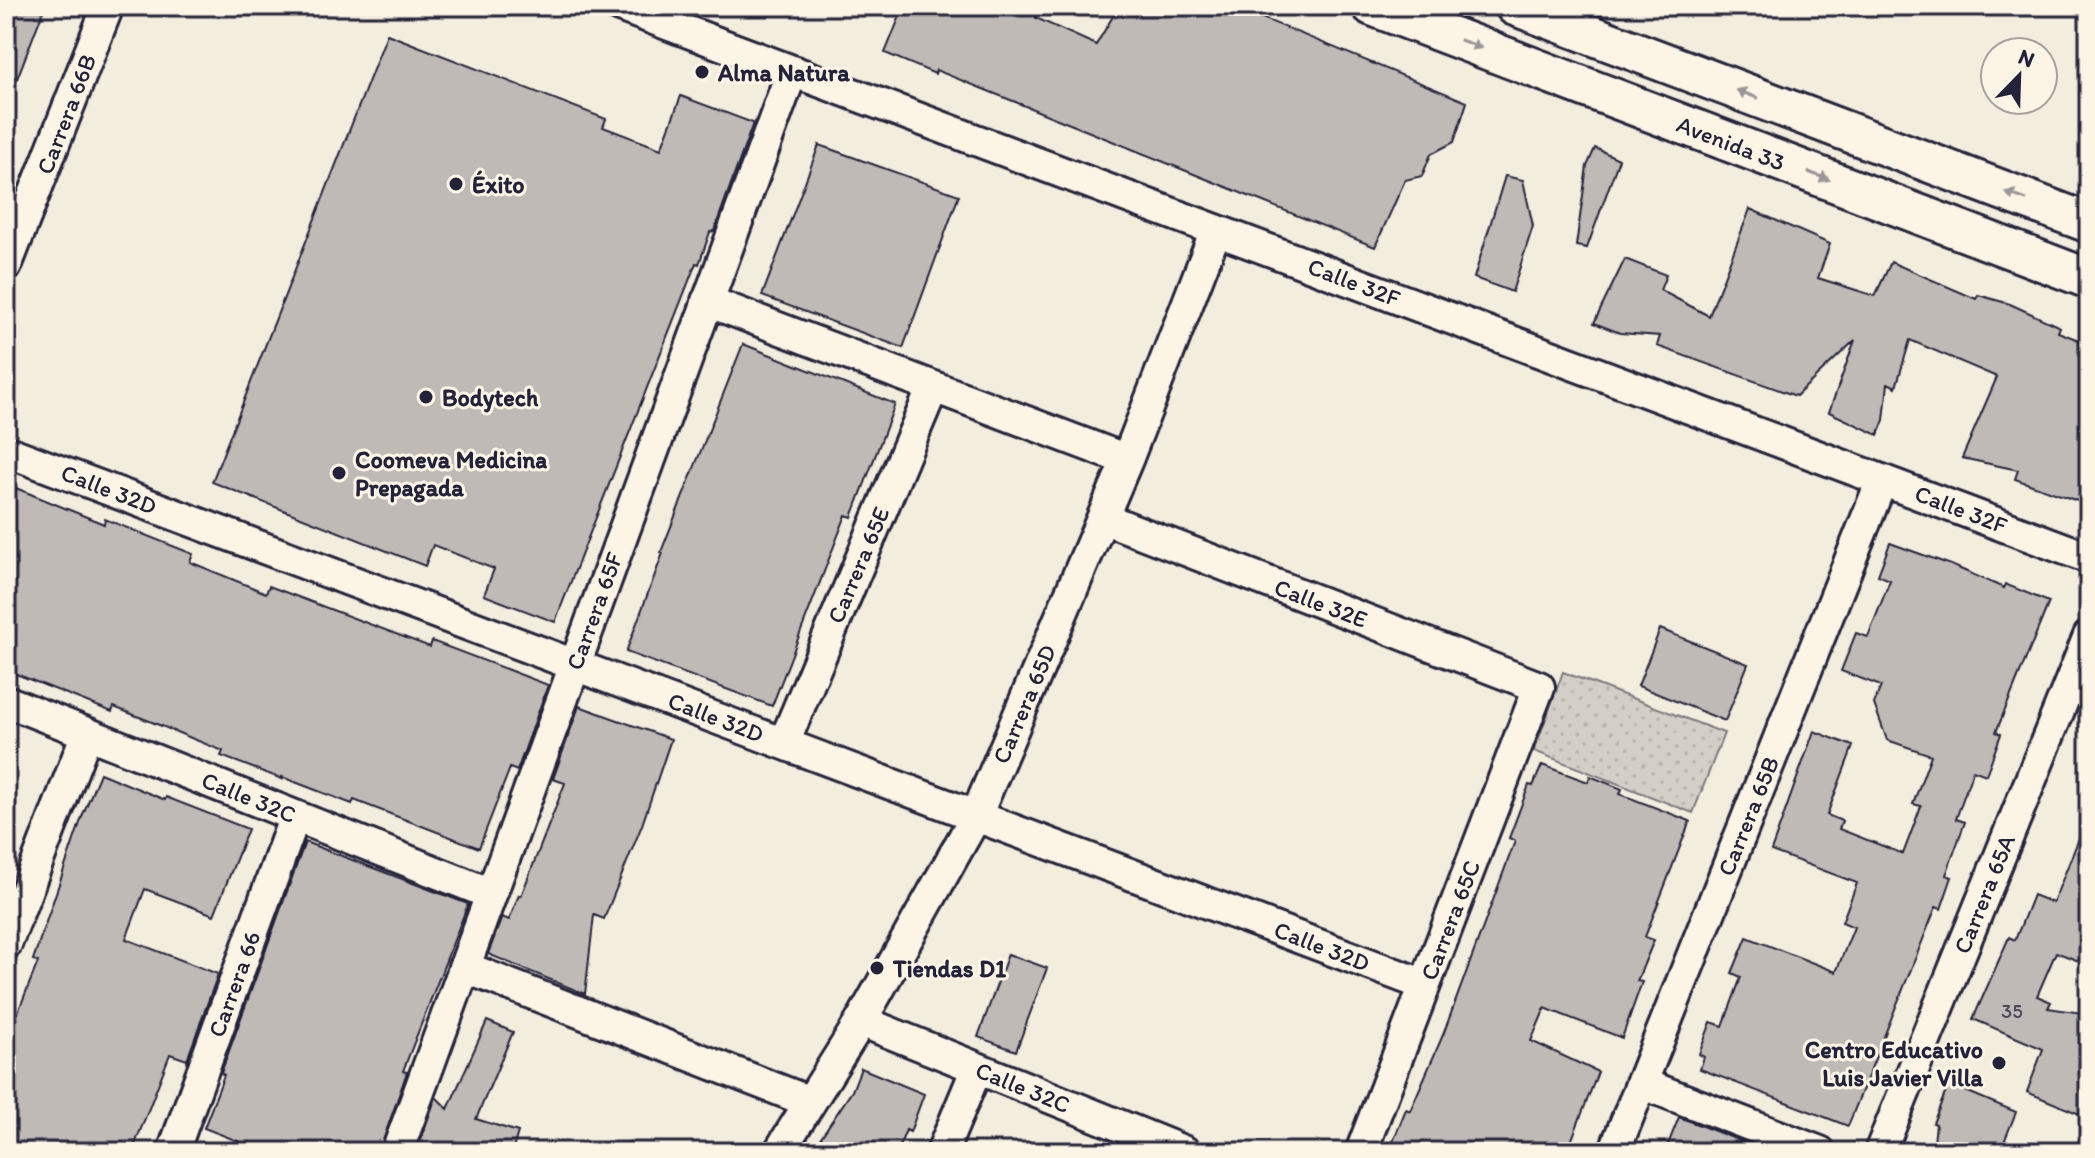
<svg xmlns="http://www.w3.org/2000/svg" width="2095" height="1158" font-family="Itim,sans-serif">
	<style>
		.park { fill: url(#park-dots); stroke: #7b7880; stroke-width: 2 }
		.building { fill: #bfbab6; stroke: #22223b; stroke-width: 2 }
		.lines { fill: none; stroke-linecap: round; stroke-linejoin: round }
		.minor-casing { stroke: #22223b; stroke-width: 36 }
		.major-casing { stroke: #22223b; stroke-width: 44 }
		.minor { stroke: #fcf5e5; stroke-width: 30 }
		.major { stroke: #fcf5e5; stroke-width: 38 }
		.oneway { fill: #9a9698 }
		.poi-dot { fill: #22223b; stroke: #fcf5e5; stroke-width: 3 }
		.labels { text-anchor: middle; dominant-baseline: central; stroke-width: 6; stroke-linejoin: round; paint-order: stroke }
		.number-label { font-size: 20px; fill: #49485a }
		.poi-label { font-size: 24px; font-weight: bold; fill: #22223b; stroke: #fcf5e5; text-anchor: start }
		.street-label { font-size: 24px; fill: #22223b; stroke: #fcf5e5 }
	</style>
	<defs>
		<pattern id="park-dots" width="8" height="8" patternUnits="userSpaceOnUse" patternTransform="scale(2)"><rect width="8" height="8" fill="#d4cfc6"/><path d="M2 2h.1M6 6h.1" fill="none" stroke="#b6b1ab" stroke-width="1.8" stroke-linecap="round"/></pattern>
	</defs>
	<rect width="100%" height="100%" fill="#f3edde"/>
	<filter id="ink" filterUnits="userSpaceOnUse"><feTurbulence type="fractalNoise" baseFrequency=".0125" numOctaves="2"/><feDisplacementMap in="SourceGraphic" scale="16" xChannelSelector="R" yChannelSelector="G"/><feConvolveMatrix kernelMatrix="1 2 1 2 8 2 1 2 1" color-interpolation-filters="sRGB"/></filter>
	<g filter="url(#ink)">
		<!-- park -->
		<path class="park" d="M1563,672l161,61 -31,80 -159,-62z"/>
		<!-- building -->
		<path class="building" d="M6,6h39l-37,96 -2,-1z
			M904,6h135l-3,12 60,27 23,-39h114l234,96 -13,40 -23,12 -9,22 -17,4 -30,67 -439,-177 -1,4 -50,-21z
			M387,34l219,85 -3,8 58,22 20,-53 72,27 -39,108 -4,1 -11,32 -3,-1 -141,359 -71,-27 10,-26 -61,-24 -8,21 -213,-84z
			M819,145l140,50 -56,153 -141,-52z
			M1595,148l24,11 -32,89 -11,-2 11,-80z
			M1505,176l18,4 10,46 -21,66 -38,-14z
			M1750,209l80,35 -12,34 57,18 16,-34 85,37 2,-4 32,9 50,23 -2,5 31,12v161l-74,-26 3,-9 -56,-12 35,-81 -87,-37 -14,47 -8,-4 -4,37 -6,15 -49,-23 26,-72 -59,56 -139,-50 3,-10 -40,-3 -26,-10 31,-64 41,16 -6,15 49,26z
			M743,344l152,60 -43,113 -6,-2 -74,191 -146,-54 37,-99 -2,-1z
			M6,484l98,40 1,-5 88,35 -3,8 76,31 3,-7 161,61 2,-6 116,44 -31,86 -7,-3 -31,80 -125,-48 -2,4 -70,-27v2l-61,-23 2,-5 -76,-31 -33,-13 -2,5 -106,-42z
			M1890,543l61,22 53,23 1,-4 44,18 -53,130 5,2 -15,41 -13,-5 -17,49 9,3 -19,53 6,2 -11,32 -5,-2 -88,219 -148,-57 4,-12 -5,-3 12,-32 12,4 18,-49 -9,-4 15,-36 89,35 18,-45 -12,-5 15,-39 -86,-32 43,-120 39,15 -26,69 15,6 -3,8 64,25 18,-48 -8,-2 18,-49 -44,-15 -13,-36 7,-18 -40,-15 15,-38 12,4 22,-57 -12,-5z
			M1660,629l88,35 -23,57 -87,-35z
			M579,706l92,33 -29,86 -38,94 -10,-4 -9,79 -97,-40 14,-37 7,3 10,-25 2,1 44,-113 -12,-4z
			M1542,765l46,17 2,-6 32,13 -2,5 70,27 -45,116 9,3 -17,41 5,1 -20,56 -77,-30 -14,33 67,31 -31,80h-178l17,-43 4,2 33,-76 72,-194 -6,-3 20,-53 4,1z
			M100,773l65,27 1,-3 82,32 -34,86 -69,-26 -19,50 92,35 -31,86 -17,-6 -38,98h-126v-110l32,-80 -5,-2 50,-146z
			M2088,816l1,149 -33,-13 -19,44 14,6 -3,6 41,6v104l-62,-26 16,-43 -70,-30 36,-82 6,3 18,-45 20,8z
			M305,842l163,62 -65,167 4,1 -28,80h-113l-62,-24 20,-53 -3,-2z
			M1008,954l39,14 -31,83 -38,-14z
			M487,1021l26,11 -37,87 42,13 -6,20h-96l20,-55 12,12z
			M861,1068l63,26 -14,38 -4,-2 -9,22h-86l41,-61z
			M1949,1084l67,28 -16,40h-67l3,-28 -3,-1z
			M1679,1117l82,32v3h-96z"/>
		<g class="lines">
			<!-- minor casing -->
			<g class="minor-casing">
				<path id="minor" d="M619,6l1470,552
					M6,266l102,-260
					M707,301l420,159
					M6,451l1419,534
					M1103,518l436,169 -178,465
					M6,701l485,193
					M784,743l149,-356
					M6,944l81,-211
					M464,967l346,135
					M861,1021l324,131
					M1641,1083l179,69
					M173,1152l122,-336
					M397,1152l395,-1081
					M779,1152l82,-131 115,-205 151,-356 89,-230
					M942,1152l35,-84
					M1614,1152l268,-672
					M1880,1152l209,-516"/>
			</g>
			<!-- major casing -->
			<g class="major-casing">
				<path id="major" d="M1372,6l717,273
					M1515,6l574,217"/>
			</g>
			<!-- minor -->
			<use href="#minor" class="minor"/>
			<!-- major -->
			<use href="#major" class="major"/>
		</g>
		<!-- one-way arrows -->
		<defs><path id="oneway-solid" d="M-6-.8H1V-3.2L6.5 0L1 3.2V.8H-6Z" transform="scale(2)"/></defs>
		<g class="oneway">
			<use href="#oneway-solid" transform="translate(1471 44) rotate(21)"/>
			<use href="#oneway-solid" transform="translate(1747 94) rotate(-159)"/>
			<use href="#oneway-solid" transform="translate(1819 176) rotate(21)"/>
			<use href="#oneway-solid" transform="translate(2016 196) rotate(-159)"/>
		</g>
	</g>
	<!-- markers -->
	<g class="poi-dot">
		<circle cx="702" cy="72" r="8"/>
		<circle cx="456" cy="184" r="8"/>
		<circle cx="426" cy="397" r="8"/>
		<circle cx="339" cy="473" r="8"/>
		<circle cx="877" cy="968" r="8"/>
		<circle cx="1999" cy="1063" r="8"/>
	</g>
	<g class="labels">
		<!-- number labels -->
		<g class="number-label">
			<text x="2012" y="1011">35</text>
		</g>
		<!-- poi labels -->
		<g class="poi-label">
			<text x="718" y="72">Alma Natura</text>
			<text x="472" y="184">Éxito</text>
			<text x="442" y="397">Bodytech</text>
			<text x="355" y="459">Coomeva Medicina<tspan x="355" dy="28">Prepagada</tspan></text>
			<text x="893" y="968">Tiendas D1</text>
			<text x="1983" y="1049" text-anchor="end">Centro Educativo<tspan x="1983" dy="28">Luis Javier Villa</tspan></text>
		</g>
		<!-- street labels -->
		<g class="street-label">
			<text transform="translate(66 114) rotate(-69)">Carrera 66B</text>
			<text transform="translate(1731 143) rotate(21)">Avenida 33</text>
			<text transform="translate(1354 282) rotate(21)">Calle 32F</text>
			<text transform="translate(109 489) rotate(21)">Calle 32D</text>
			<text transform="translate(1961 509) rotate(21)">Calle 32F</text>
			<text transform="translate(858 565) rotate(-67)">Carrera 65E</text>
			<text transform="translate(1321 603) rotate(21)">Calle 32E</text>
			<text transform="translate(594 611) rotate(-70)">Carrera 65F</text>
			<text transform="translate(1024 704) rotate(-67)">Carrera 65D</text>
			<text transform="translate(716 717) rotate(21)">Calle 32D</text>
			<text transform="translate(249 797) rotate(22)">Calle 32C</text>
			<text transform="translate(1748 816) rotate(-68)">Carrera 65B</text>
			<text transform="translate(1984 894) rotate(-68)">Carrera 65A</text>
			<text transform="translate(1450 920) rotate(-69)">Carrera 65C</text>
			<text transform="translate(1322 946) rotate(21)">Calle 32D</text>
			<text transform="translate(234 984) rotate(-70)">Carrera 66</text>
			<text transform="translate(1023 1087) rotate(22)">Calle 32C</text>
		</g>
	</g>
	<!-- margin -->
	<rect width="2095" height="1158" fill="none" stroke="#fcf5e5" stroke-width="32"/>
	<rect x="16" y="16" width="2063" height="1126" fill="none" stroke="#22223b" stroke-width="3" filter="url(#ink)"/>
	<!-- north arrow -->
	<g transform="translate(2019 76) rotate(23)"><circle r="38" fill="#fcf5e5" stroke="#a5a1a1" stroke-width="2"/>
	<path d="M0-6L14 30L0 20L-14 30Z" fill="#22223b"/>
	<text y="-12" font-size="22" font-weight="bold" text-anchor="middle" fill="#22223b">N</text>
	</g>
</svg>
